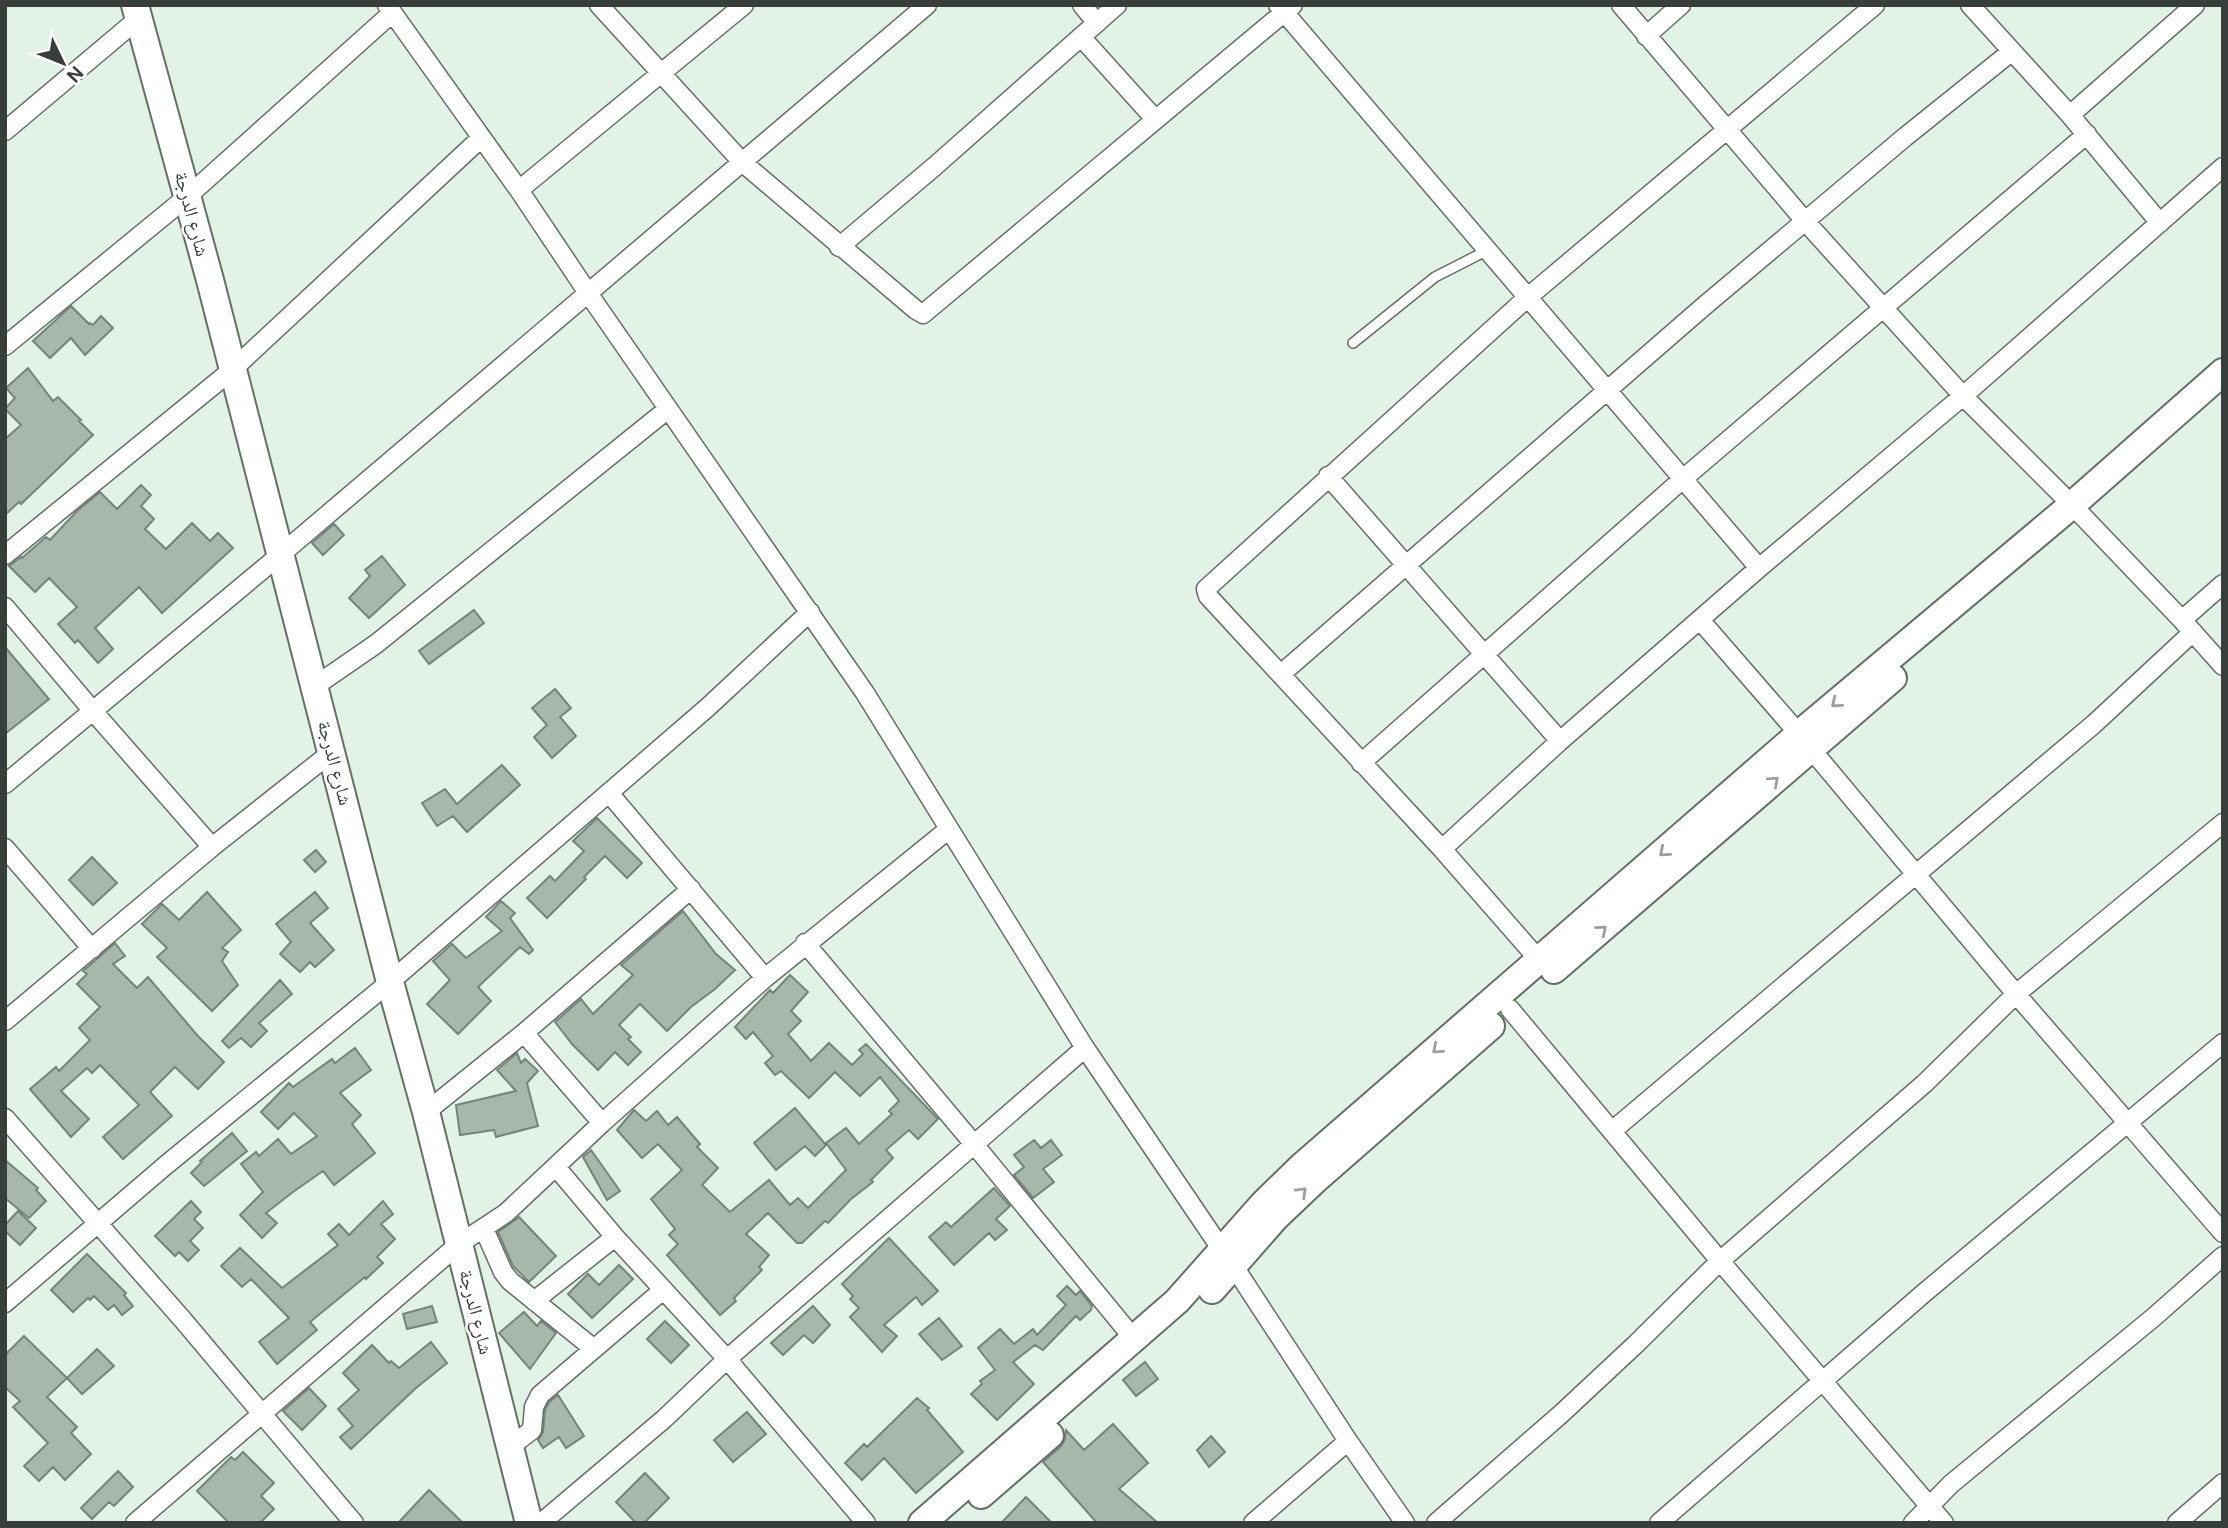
<svg xmlns="http://www.w3.org/2000/svg" width="2228" height="1528" font-family="'DM Sans','Noto Naskh Arabic',sans-serif">
	<style>
		.building { fill: #a7b7ac; stroke: #75847a; stroke-width: 2 }
		.lines { fill: none; stroke-linecap: round; stroke-linejoin: round }
		.lane-casing { stroke: #627066; stroke-width: 12 }
		.street-casing { stroke: #627066; stroke-width: 21 }
		.secondary-casing { stroke: #627066; stroke-width: 30 }
		.lane { stroke: #fff; stroke-width: 9 }
		.street { stroke: #fff; stroke-width: 18 }
		.secondary { stroke: #fff; stroke-width: 26 }
		.oneway { stroke: #9c9f9c }
		.labels { text-anchor: middle; dominant-baseline: central; stroke-width: 5; stroke-linejoin: round; paint-order: stroke }
		.street-label { font-size: 19px; fill: #383f3a; stroke: #fff }
	</style>
	<rect width="100%" height="100%" fill="#e2f2e7"/>
	<!-- building -->
	<path class="building" d="M71,306l18,18 1,-1 3,2 8,-9 12,12 -28,27 -14,-17 -21,20 -17,-17z
		M28,368l25,33 5,-4 23,23 -2,1 14,14 -72,69 -2,-2 -14,13v-76l16,-14 -16,-16 10,-11 -9,-10z
		M141,485l10,10 -10,11 13,13 -9,10 21,20 26,-26 18,18 8,-8 15,15 -71,65 -23,-26 -44,41 18,21 -15,14 -20,-23 -3,3 -17,-19 19,-17 -28,-29 -14,14 -26,-26 12,-9 1,1 24,-21 4,3 27,-29 23,-19 17,17z
		M334,524l10,11 -21,20 -11,-12z
		M382,556l23,29 -36,33 -20,-20 21,-22 -5,-6z
		M474,610l10,13 -55,41 -10,-13z
		M5,647l44,52 -44,35z
		M555,689l16,19 -11,9 16,19 -24,22 -18,-21 13,-12 -15,-17z
		M502,765l18,20 -53,47 -14,-16 -16,10 -15,-23 23,-14 12,15z
		M597,818l45,45 -15,15 -22,-22 -21,21 2,2 -39,39 -20,-20 23,-22 5,5 29,-30 -11,-10z
		M316,850l10,12 -11,10 -11,-12z
		M92,857l25,26 -24,22 -24,-25z
		M207,892l34,38 -19,18 6,4 -6,9 16,24 -26,26 -55,-54 10,-9 -25,-24 20,-20 17,16z
		M315,892l13,16 -18,15 24,27 -19,17 -5,-5 -10,10 -20,-18 11,-12 -15,-18z
		M501,901l14,12 -5,5 23,32 -4,4 -9,-7 -42,40 13,14 -33,33 -31,-30 23,-24 -17,-19 19,-17 14,14 36,-27 -16,-14z
		M683,911l33,43 19,16 -20,19 -24,18 -24,24 -27,-27 -21,21 12,12 -3,2 13,13 -13,13 -13,-13 -17,18 -26,-26 -17,-22 26,-23 12,15 40,-39 -12,-10z
		M115,943l10,13 -12,8 24,24 11,-11 49,58 27,27 -26,27 -23,-22 -25,25 22,24 -49,43 -20,-22 36,-32 -39,-40 -8,8 -5,-5 -26,23 28,28 -18,18 -41,-48 26,-22 3,4 31,-31 -11,-12 21,-21 -23,-23 10,-10 -4,-3z
		M790,975l18,17 -17,19 10,10 -13,13 23,27 18,-18 23,22 11,-11 -4,-4 7,-6 72,75 -20,20 -9,-9 -23,20 7,8 -22,22 2,2 -22,17 -23,24 -3,-2 -23,22h-5l-29,-30 -22,21 23,21 -10,12 3,3 -28,28 2,3 -16,14 -53,-60 11,-11 -9,-9 6,-6 -24,-30 31,-29 -24,-26 -16,14 -25,-28 17,-20 12,11 11,-10 11,14 9,-8 23,27 -3,3 21,21 -16,17 28,27 39,-32 21,25 8,-7 10,10 38,-38 -20,-27 20,-15 13,16 33,-30 -3,-3 10,-10 -19,-24 -20,19 -25,-24 -26,26 -28,-27 -6,4 -10,-12 8,-7 -20,-24 -7,7 -11,-12 35,-37 3,3z
		M280,980l12,14 -33,29 8,8 -16,16 -10,-9 -12,10 -7,-7z
		M355,1048l16,22 -31,23 21,22 -9,9 23,29 -41,32 -11,-14 -30,21 -27,21 11,10 -15,15 -22,-23 23,-23 -22,-28 15,-12 3,4 19,-17 13,15 26,-18 -23,-23 -16,16 -17,-17 28,-29 4,4 39,-28 3,4z
		M517,1053l4,10 4,-4 13,12 -11,12 11,43 -42,11 -2,-7 -34,5 -4,-30 60,-14 -19,-21z
		M795,1108l31,37 -11,11 -10,-10 -29,24 -22,-27z
		M232,1133l15,18 -43,35 -13,-13 11,-11 -2,-1z
		M1034,1140l7,8 10,-8 11,15 -19,14 11,13 -21,16 -19,-23 10,-8 -10,-12z
		M591,1150l29,41 -13,9 -24,-43z
		M5,1160l33,28 -2,2 10,11 -17,17 -24,-20z
		M994,1188l16,18 -14,13 11,11 -12,10 -6,-7 -35,32 -25,-28 17,-15 5,5z
		M191,1201l10,11 -7,7 9,9 -13,13 9,9 -11,11 -9,-9 -4,4 -20,-20z
		M383,1201l10,13 -12,10 14,15 -18,18 6,6 -17,16 -1,-2 -55,45 7,8 -40,34 -18,-22 30,-24 -38,-39 -9,8 -21,-21 19,-18 42,40 56,-43 -10,-11 11,-10 10,11z
		M18,1211l18,17 -16,17 -15,-14v-6z
		M519,1217l37,39 -27,26 -16,-16 -15,-34z
		M889,1238l49,53 -16,14 -6,-8 -32,28 13,11 -15,16 -32,-35 9,-9 -9,-9 3,-3 -11,-12z
		M87,1254l39,39 -2,2 9,11 -11,9 -8,-10 -6,5 -14,-14 -4,4 -2,-2 -15,14 -22,-22z
		M619,1265l14,14 -41,39 -24,-24 20,-20 11,11z
		M1067,1286l9,9 4,-4 12,15 -1,4 -11,10 -4,-4 -33,34 -8,-5 -22,17 21,22 -37,36 -26,-26 11,-10 -2,-3 15,-11 -17,-22 22,-19 14,15 19,-15 4,6 29,-30 -9,-9z
		M432,1306l5,16 -30,7 -4,-15z
		M813,1306l17,19 -17,18 -9,-8 -21,20 -12,-12z
		M524,1312l13,14 4,-5 15,12 -26,36 -31,-36z
		M939,1318l23,28 -20,14 -23,-26z
		M665,1321l24,24 -18,18 -24,-24z
		M24,1336l43,42 -20,19 30,30 -6,6 20,21 -26,26 -12,-13 -14,14 -15,-15 24,-23 -35,-36 7,-6 -15,-14v-32z
		M431,1342l16,21 -31,25 -65,61 -11,-12 13,-11 -15,-17 21,-19 -16,-17 29,-28 17,18 2,-2 8,7z
		M97,1349l17,17 -32,28 -15,-16z
		M1145,1362l13,17 -22,17 -13,-16z
		M309,1388l17,18 -24,24 -19,-19z
		M558,1395l26,41 -18,12 -7,-11 -16,11 -5,-8 5,-8 2,-22 4,-8z
		M917,1398l12,10 -2,2 36,42 -47,41 -32,-35 -22,22 -17,-17 19,-19 3,3z
		M747,1412l19,22 -33,28 -19,-22z
		M1113,1424l35,39 -29,26 39,34h-61l-54,-61 18,-16 4,-7 1,-9 18,20z
		M1211,1436l14,16 -16,15 -12,-17z
		M243,1452l31,31 -13,13 13,13 -14,14h-31l-32,-32 34,-34 4,3z
		M118,1471l15,16 -19,19 -5,-4 -17,17 -11,-11z
		M645,1473l24,25 -25,25h-8l-20,-21z
		M429,1490l34,33h-65z
		M1026,1497l26,26h-51z"/>
	<g class="lines">
		<!-- lane casing -->
		<g class="lane-casing">
			<path id="lane" d="M1353,343l82,-66 53,-27"/>
		</g>
		<!-- street casing -->
		<g class="street-casing">
			<path id="street" d="M387,5l132,185 69,103 277,400 220,355 137,202
				M599,5l143,157 174,148 7,4 370,-309
				M1082,5l15,18
				M1278,5l481,563
				M1621,5l184,216 158,175 109,109 110,115 41,46
				M1970,5l100,110 90,108
				M1646,36l35,-31
				M1082,38l73,81
				M2070,115l125,-110
				M5,131l133,-112
				M519,190l225,-185
				M839,247l96,-81 182,-161
				M5,346l183,-150 204,-183
				M1328,476l232,265
				M5,555l227,-185 249,-232
				M5,607l87,103 120,137
				M1700,620l99,114
				M2182,620l41,-36
				M1281,674l422,-367 202,-170 106,-85
				M315,686l61,-42 292,-235
				M1811,749l205,245 207,239
				M1361,763l323,-285 403,-344
				M5,784l275,-229 647,-550
				M609,793l156,185
				M5,848l87,101
				M1442,849l118,-108 199,-173 204,-172 260,-229
				M805,943l168,200 161,196
				M1539,960l-97,-111 -234,-253 -2,-7 322,-292 347,-292
				M1510,1009l210,252 224,262
				M5,1021l207,-174 120,-95
				M524,1033l78,90
				M426,1112l98,-79 167,-144
				M5,1118l178,202 171,203
				M1612,1131l482,-407 99,-92
				M556,1167l59,70 112,122 139,164
				M484,1229l19,43 7,9 84,68
				M1233,1265l115,176 57,82
				M534,1301l81,-64
				M5,1303l161,-138 224,-183 318,-275 102,-95
				M511,1446l21,-16 2,-23 6,-12 123,-105
				M135,1523l324,-279 47,-31 96,-90 163,-145 184,-149
				M541,1523l123,-104 63,-60 358,-311
				M1253,1523l95,-82
				M1436,1523l125,-109 75,-70 84,-83 205,-178 91,-89 207,-171
				M1659,1523l265,-230 299,-250
				M1913,1523l38,-39 203,-167 69,-61
				M2177,1523l46,-40"/>
		</g>
		<!-- secondary casing -->
		<g class="secondary-casing">
			<path id="secondary" d="M135,5l75,275 180,702 36,130 103,411
				M1554,970l339,-292
				M1212,1290l64,-73 38,-36 177,-155
				M981,1495l69,-60
				M922,1523l255,-222 87,-98 38,-37 497,-432 273,-229 151,-133"/>
		</g>
		<!-- lane -->
		<use href="#lane" class="lane"/>
		<!-- street -->
		<use href="#street" class="street"/>
		<!-- secondary -->
		<use href="#secondary" class="secondary"/>
	</g>
	<!-- one-way arrows -->
	<defs><path id="oneway-chevron" d="M-2-3.5L2.5 0L-2 3.5" fill="none" stroke-width="1.6" stroke-linecap="round" stroke-linejoin="round" transform="scale(1.75)"/></defs>
	<g class="oneway">
		<use href="#oneway-chevron" transform="translate(1836 703) rotate(140)"/>
		<use href="#oneway-chevron" transform="translate(1774 781) rotate(-42)"/>
		<use href="#oneway-chevron" transform="translate(1664 852) rotate(139)"/>
		<use href="#oneway-chevron" transform="translate(1602 930) rotate(-40)"/>
		<use href="#oneway-chevron" transform="translate(1437 1049) rotate(139)"/>
		<use href="#oneway-chevron" transform="translate(1302 1192) rotate(-44)"/>
	</g>
	<g class="labels">
		<!-- street labels -->
		<g class="street-label">
			<text transform="translate(192 214) rotate(75)">شارع الدرجة</text>
			<text transform="translate(335 763) rotate(75)">شارع الدرجة</text>
			<text transform="translate(476 1312) rotate(76)">شارع الدرجة</text>
		</g>
	</g>
	<!-- border -->
	<rect width="2228" height="1528" fill="none" stroke="#383f3a" stroke-width="14"/>
	<!-- north arrow -->
	<g transform="translate(63 63) rotate(133)" stroke="#ffffff" stroke-width="5" paint-order="stroke">
	<path d="M0-5L12 26L0 18L-12 26Z" fill="#383f3a"/>
	<text y="-10" font-size="19" font-weight="bold" text-anchor="middle" fill="#383f3a">N</text>
	</g>
</svg>
